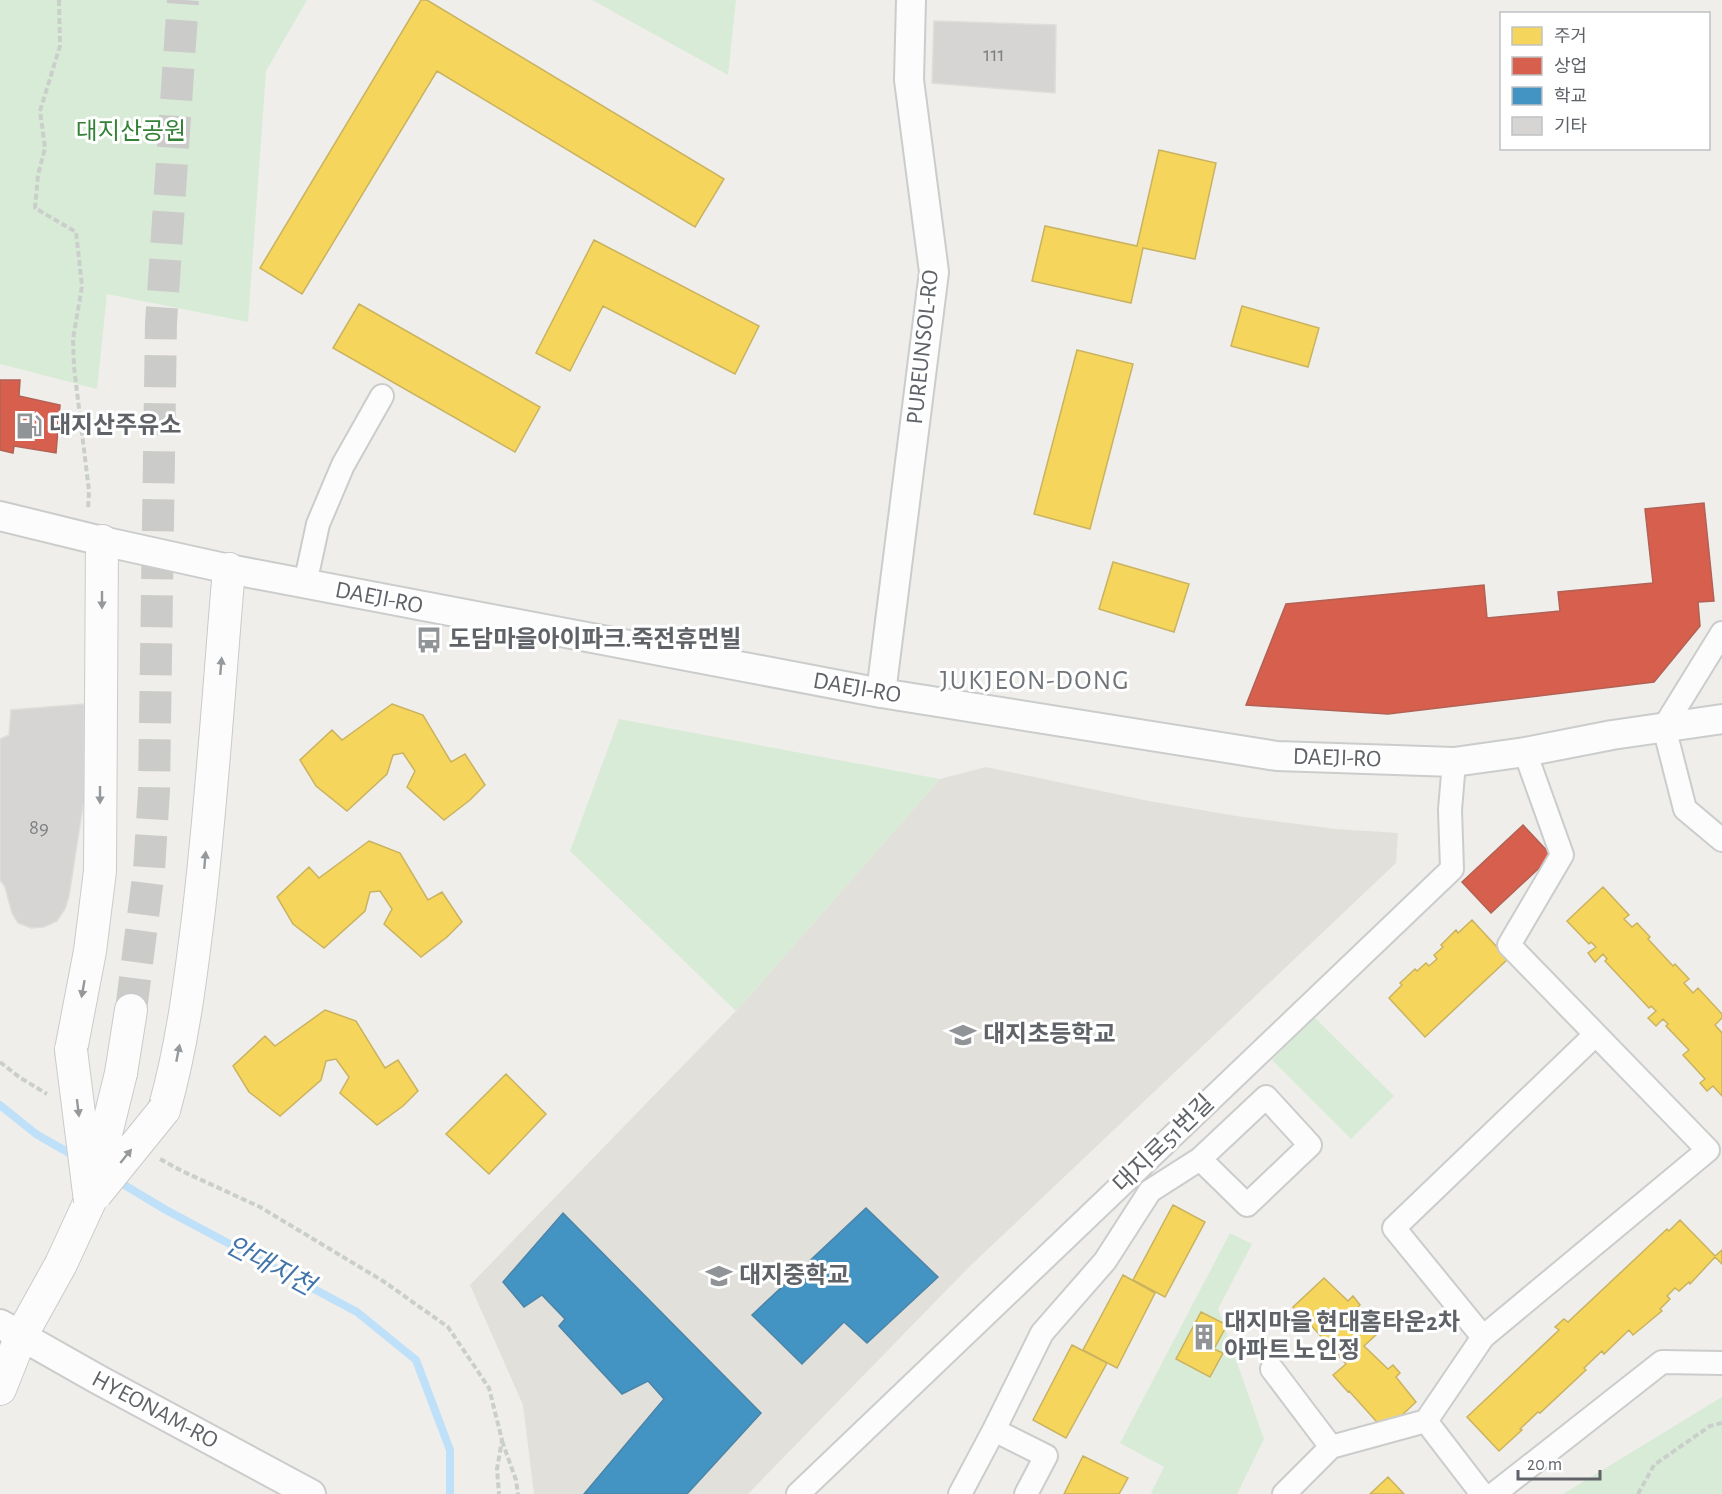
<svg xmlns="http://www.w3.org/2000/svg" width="1722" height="1494" font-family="'Alegreya Sans','Noto Sans KR',sans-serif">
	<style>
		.education { fill: #e2e0da }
		.green { fill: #d8ebd6 }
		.homes { fill: #f6d55c; stroke: #c9b360; stroke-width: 1.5 }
		.shops { fill: #d6604d; stroke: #b26155; stroke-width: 1.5 }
		.schools { fill: #4393c3; stroke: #4b85a8; stroke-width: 1.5 }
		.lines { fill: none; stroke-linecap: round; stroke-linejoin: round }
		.stream { stroke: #bfe0f9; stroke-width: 8 }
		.building { fill: #d6d5d3; stroke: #deddd9; stroke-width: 1.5 }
		.secondary-tunnel { stroke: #cbcbca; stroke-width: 32; stroke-dasharray: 32 16; stroke-linecap: butt }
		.minor-casing { stroke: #cbcccc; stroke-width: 26 }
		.tertiary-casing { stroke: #cbcccc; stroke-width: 32 }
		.secondary-casing { stroke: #cacacb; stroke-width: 34 }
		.path { stroke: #cacfcc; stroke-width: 4; stroke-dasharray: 6 3; stroke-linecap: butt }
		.minor { stroke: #fdfcfc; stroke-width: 22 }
		.tertiary { stroke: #fdfcfc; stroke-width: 28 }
		.secondary { stroke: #fdfcfc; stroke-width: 32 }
		.secondary-bridge-casing { stroke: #cacacb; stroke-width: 34; stroke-linecap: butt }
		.secondary-bridge { stroke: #fdfcfc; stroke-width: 32 }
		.oneway { fill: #96999c }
		.labels { text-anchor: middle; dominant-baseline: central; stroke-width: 6; stroke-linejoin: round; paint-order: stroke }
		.number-label { font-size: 21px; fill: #7e8184 }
		.park-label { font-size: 24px; fill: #348238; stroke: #fff }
		.street-label { font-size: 24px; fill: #5f6368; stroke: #fff }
		.poi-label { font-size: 24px; font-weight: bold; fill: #5f6368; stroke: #fff; text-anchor: start }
		.water-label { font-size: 26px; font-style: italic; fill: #4174aa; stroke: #fff }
		.quarter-label { font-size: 27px; letter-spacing: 1.5px; fill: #70757a; stroke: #fff }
	</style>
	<rect width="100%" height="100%" fill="#efeeea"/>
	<!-- education -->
	<path class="education" d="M986,767l163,34 87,15 100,13 62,4 -2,30 -427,404 -221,227h-214l-11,-89 -53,-120 266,-274 204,-232z"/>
	<!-- green -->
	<path class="green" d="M0,0h307l-41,71 -18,251 -141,-28 -10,95 -97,-25z
		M592,0h144l-8,75z
		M619,719l321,60 -204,232 -166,-160z
		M1314,1017l80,79 -43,43 -79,-79z
		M1230,1233l22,11 -34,65 46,130 -27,55h-83l-3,-1 13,-26 -44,-24z
		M1722,1397v97h-159z"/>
	<!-- homes -->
	<path class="homes" d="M421,0h6l297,179 -29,48 -258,-156 -135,223 -42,-26z
		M1159,150l57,13 -21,96 -52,-11 -12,55 -99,-22 13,-55 92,20z
		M594,240l165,86 -24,48 -132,-68 -33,65 -34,-18z
		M359,304l181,103 -25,45 -182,-104z
		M1242,306l77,22 -11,39 -77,-21z
		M1077,350l56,14 -43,165 -56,-15z
		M1113,562l76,22 -15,48 -75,-23z
		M392,704l31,11 28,47 14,-8 20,31 -15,15 -26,20 -37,-33 8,-16 -12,-18 -10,2 -6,19 -40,37 -31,-25 -16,-26 32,-30 10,10z
		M369,841l31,12 28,47 14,-8 20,30 -15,15 -26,20 -37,-33 8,-15 -12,-18 -10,1 -5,19 -41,37 -31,-24 -16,-27 32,-30 10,11z
		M1603,887l26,28 -5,4 8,8 5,-4 13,14 -2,2 25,27 2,-2 14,15 -5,4 9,10 5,-5 24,26v4l-7,7 7,8v63l-9,-10 -6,5 -7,-8 5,-4 -22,-24 6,-5 -23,-24 2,-2 -5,-5 -7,7 -8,-8 8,-7 -5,-5 -2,2 -44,-47 2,-2 -4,-5 -8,8 -7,-9 8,-6 -5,-5 -2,2 -22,-23z
		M1472,920l36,39 -83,78 -36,-39 13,-13 -2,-2 15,-14 2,2 9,-8 3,3 8,-7 -3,-4 9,-8 -2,-2 15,-15 2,3z
		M325,1010l31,11 29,47 13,-8 20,31 -15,15 -26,19 -37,-32 9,-16 -13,-18 -10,2 -5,19 -41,36 -31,-24 -16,-26 32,-30 10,10z
		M506,1074l40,40 -57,60 -43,-40z
		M1173,1205l32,17 -40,75 -32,-17z
		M1680,1220l35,36 7,-6v14l-7,-7 -25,27 -1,-2 -10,9 -4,-3 -8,8 3,3 -10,10 2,2 -29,24 -4,-5 -25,24 -2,-3 -18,17 2,2 -46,43 -2,-1 -18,17 2,1 -23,21 -32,-34 92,-87 -4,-3 9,-8 4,3 99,-93 2,2z
		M1123,1275l32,18 -38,75 -34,-18z
		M1324,1278l24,23 5,-5 7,9 -4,4 21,25 -13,12 24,23 5,-4 7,8 -4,4 20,25 -31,29 -36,-40 -1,1 -15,-17 13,-11 -37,-41 -1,1 -15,-17z
		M1201,1312l26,13 -13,24 9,4 -13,24 -34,-18z
		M1072,1345l35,18 -41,75 -33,-18z
		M1083,1456l45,22 -9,16h-55z
		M1388,1477l16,17h-34z"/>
	<!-- shops -->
	<path class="shops" d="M0,380h20l-1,16 41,9 -4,48 -42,-7 -1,7 -13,-3z
		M1704,503l10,98 -16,1 2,24 -46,56 -266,32 -142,-9 40,-101 198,-19 3,33 73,-7 -2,-19 95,-9 -8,-74z
		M1523,825l29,31 -61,57 -29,-31z"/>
	<!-- schools -->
	<path class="schools" d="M866,1208l72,69 -71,66 -23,-21 -42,42 -50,-49z
		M563,1213l198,200 -74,81h-103l80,-95 -16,-18 -26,13 -63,-68 6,-7 -23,-24 -18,12 -21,-25z"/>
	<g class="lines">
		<!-- stream -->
		<path class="stream" d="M0,1105l36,29 40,23
			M116,1180l50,30 191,102 59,48 34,90v44"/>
	</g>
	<!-- building -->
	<path class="building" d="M934,21l122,4 -1,68 -123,-10z
		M84,704v95l-15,97 -4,13 -8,12 -13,6 -13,1 -13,-5 -6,-10 -7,-26 -5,-7v-141l9,-4 2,-25z"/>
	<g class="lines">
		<!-- secondary-tunnel -->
		<path class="secondary-tunnel" d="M131,1010l18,-140 5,-79 7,-468 22,-323"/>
		<!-- minor casing -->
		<g class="minor-casing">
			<path id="minor" d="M305,584l13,-60 25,-59 39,-69
				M1722,633l-58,94 21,82 37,31
				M1525,752l37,103 -53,90 199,205 -225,187 -89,-109 201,-193
				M1272,1369l59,78
				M1426,1421l56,73
				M994,1430l48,-97 63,-72 45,-70 50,-32 66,-62 44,48 -63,60 -47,-46
				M798,1494l654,-625 -2,-59 4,-48
				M960,1494l34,-64 52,26 -20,38
				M1284,1494l47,-47 95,-26 57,-84
				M1494,1494l168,-132 60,1"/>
		</g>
		<!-- tertiary casing -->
		<g class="tertiary-casing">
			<path id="tertiary" d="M0,516l102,25 127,28 652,124 396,63 177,6 71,-10 87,-17 110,-16
				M881,693l53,-421 -25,-192 2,-80
				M0,1324l99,56 212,114"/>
		</g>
		<!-- secondary casing -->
		<g class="secondary-casing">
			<path id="secondary" d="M71,1050l19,-99 10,-80 2,-330
				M121,1073l10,-63
				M164,1110c18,-63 26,-127 34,-192 14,-116 21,-233 31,-349
				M0,1389l21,-53 40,-72 29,-63"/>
		</g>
		<!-- path -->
		<path class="path" d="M59,0l1,46 -20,65 5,37 -7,27 -3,33 41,24 6,54 -9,53 1,28 15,124 -1,19
			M0,1062l19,15 28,17
			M160,1159l22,12 78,36 123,74 65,46 41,61 13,52 -5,29 2,25
			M502,1441l14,39 2,14
			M1638,1494l16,-29 56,-39 12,-3"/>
		<!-- minor -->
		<use href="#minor" class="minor"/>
		<!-- tertiary -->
		<use href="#tertiary" class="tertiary"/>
		<!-- secondary -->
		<use href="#secondary" class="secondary"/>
		<!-- secondary-bridge casing -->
		<g class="secondary-bridge-casing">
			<path id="secondary-bridge" d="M71,1050l19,151
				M94,1183l27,-110
				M96,1194l68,-84"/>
		</g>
		<!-- secondary-bridge -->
		<use href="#secondary-bridge" class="secondary-bridge"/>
	</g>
	<!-- one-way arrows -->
	<defs><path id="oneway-solid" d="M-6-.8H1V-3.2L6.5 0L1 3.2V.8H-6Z" transform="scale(1.5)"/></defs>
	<g class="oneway">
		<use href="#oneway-solid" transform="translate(102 600) rotate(90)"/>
		<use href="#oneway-solid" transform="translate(221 666) rotate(-85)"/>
		<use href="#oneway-solid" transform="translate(100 795) rotate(90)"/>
		<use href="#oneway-solid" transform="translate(205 860) rotate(-85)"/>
		<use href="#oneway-solid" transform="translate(83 989) rotate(100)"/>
		<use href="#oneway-solid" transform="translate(178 1053) rotate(-79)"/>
		<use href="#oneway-solid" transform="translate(78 1108) rotate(83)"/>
		<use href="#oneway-solid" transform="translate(126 1156) rotate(-51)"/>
	</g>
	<!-- icons -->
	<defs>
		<g id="fuel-bare" transform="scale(2.07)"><path d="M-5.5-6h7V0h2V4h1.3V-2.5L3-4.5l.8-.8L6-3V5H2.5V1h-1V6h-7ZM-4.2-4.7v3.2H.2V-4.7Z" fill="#919496" stroke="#fff" stroke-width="2.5" paint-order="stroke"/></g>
		<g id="bus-bare" transform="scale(2.07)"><path d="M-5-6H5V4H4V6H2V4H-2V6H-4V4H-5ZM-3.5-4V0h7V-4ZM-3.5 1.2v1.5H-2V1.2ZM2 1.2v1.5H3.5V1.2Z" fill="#919496" stroke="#fff" stroke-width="2.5" paint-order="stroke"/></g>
		<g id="school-bare" transform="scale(2.07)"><path d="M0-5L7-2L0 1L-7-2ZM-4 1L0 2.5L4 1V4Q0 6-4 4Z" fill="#919496" stroke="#fff" stroke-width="2.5" paint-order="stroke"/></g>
		<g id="building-bare" transform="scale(2.07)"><path d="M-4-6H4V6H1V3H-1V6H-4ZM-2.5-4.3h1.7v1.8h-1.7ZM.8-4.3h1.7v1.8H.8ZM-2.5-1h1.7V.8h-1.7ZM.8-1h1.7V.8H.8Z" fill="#919496" stroke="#fff" stroke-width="2.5" paint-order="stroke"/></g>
	</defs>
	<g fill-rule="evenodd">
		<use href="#fuel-bare" x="29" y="426"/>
		<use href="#bus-bare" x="429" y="640"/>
		<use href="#school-bare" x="963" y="1035"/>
		<use href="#school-bare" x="719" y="1276"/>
		<use href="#building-bare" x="1204" y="1337"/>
	</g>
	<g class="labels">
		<!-- number labels -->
		<g class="number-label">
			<text x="994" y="54">111</text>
			<text x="39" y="827">89</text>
		</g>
		<!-- park labels -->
		<g class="park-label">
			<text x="131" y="132">대지산공원</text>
		</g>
		<!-- street labels -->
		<g class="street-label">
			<text transform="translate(923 347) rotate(-84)">PUREUNSOL-RO</text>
			<text transform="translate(379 598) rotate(11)">DAEJI-RO</text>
			<text transform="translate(857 688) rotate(10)">DAEJI-RO</text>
			<text transform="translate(1337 758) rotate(2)">DAEJI-RO</text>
			<text transform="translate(1164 1144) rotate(-44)">대지로51번길</text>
			<text transform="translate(155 1410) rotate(28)">HYEONAM-RO</text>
		</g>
		<!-- poi labels -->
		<g class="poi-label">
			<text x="49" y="426">대지산주유소</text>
			<text x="449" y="640">도담마을아이파크.죽전휴먼빌</text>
			<text x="983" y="1035">대지초등학교</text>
			<text x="739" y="1276">대지중학교</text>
			<text x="1224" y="1323">대지마을 현대홈타운2차<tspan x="1224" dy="28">아파트 노인정</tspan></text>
		</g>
		<!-- water labels -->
		<g class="water-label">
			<text transform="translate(270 1266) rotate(28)">안대지천</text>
		</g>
		<!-- quarter labels -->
		<g class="quarter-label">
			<text x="1035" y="680">JUKJEON-DONG</text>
		</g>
	</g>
	<!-- legend -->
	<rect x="1500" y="12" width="210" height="138" fill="#ffffff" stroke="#bfc1c3" stroke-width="1.5"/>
	<rect x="1512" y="27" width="30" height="18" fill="#f6d55c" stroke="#bfc1c3" stroke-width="1.5"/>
	<text x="1554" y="42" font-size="18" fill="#5f6368">주거</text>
	<rect x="1512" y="57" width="30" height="18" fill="#d6604d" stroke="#bfc1c3" stroke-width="1.5"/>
	<text x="1554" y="72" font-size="18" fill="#5f6368">상업</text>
	<rect x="1512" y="87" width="30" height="18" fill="#4393c3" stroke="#bfc1c3" stroke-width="1.5"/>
	<text x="1554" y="102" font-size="18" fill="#5f6368">학교</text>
	<rect x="1512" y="117" width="30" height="18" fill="#d6d5d3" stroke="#bfc1c3" stroke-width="1.5"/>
	<text x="1554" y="132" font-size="18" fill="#5f6368">기타</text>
	<!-- scale -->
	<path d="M1518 1470v9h82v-9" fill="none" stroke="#5f6368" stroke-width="3"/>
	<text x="1527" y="1470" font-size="18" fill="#5f6368" stroke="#ffffff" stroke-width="4.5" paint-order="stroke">20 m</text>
</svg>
